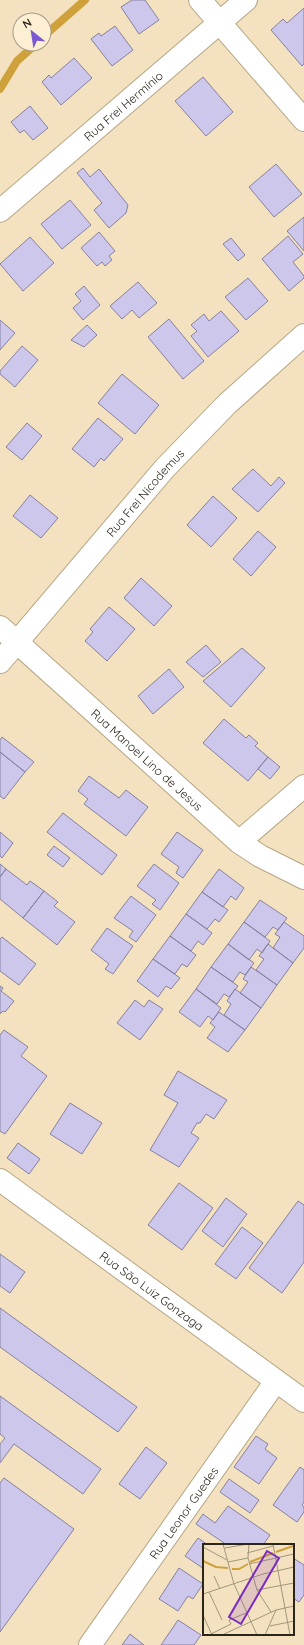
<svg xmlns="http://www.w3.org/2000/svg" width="304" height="1645" font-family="Quicksand,sans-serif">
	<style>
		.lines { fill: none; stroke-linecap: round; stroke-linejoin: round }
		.stream { stroke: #cea13b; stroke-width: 8 }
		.building { fill: #cdc8eb; stroke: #8681a1 }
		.minor-casing { stroke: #b6a685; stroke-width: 24 }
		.minor { stroke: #fff; stroke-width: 22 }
		.labels { text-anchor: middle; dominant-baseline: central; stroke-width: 3.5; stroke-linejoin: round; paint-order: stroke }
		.street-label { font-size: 12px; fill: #2c2519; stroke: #fdefd4 }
		.inset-river { fill: none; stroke: #cea13b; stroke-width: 2 }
		.inset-road { fill: none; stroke: #a3967d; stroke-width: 1 }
		.view { fill: #7b2cbf; fill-opacity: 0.15; stroke: #7b2cbf; stroke-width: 2 }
		.inset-edge { fill: none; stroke: #2c2519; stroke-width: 2 }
	</style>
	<rect width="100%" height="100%" fill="#f3e1c0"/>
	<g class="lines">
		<!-- stream -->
		<path class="stream" d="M44,36l41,-36
			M0,89l17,-28 19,-17"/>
	</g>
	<!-- building -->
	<path class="building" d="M132,0h13l14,20 -20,14 -18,-27z
		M304,8v56l-2,2 -31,-36 12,-11 4,4z
		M115,26l18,24 -21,16 -21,-27 8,-6 2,3z
		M74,58l18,20 -31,27 -19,-23 7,-7 2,3z
		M203,77l30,35 -27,24 -31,-35z
		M30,106l18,22 -15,12 -9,-10 -4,3 -9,-11z
		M276,164l26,30 -28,23 -25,-30z
		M83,168l7,9 9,-8 29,36 -2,8 -17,15 -15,-18 8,-7 -25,-30z
		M70,200l21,25 -29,24 -21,-25z
		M304,217v34l-17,-20z
		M99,232l16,19 -6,5 3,4 -7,6 -3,-4 -5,4 -16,-18z
		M288,236l15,18 -10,8 11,14v2l-15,13 -27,-32z
		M30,237l24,26 -31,28 -23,-27z
		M231,238l14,17 -7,6 -15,-17z
		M248,278l20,23 -22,19 -21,-23z
		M138,282l19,21 -18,15 -7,-8 -10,9 -12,-13z
		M84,286l16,19 -17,15 -10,-12 8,-7 -6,-7z
		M221,311l18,20 -31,26 -17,-21 6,-5 -6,-6 13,-11 5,7z
		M169,319l35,42 -21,18 -35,-42z
		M0,320l15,13 -15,17z
		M87,325l10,10 -13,12 -13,-7z
		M22,346l16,14 -23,27 -15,-13v-3z
		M122,374l37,31 -24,29 -37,-31z
		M98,418l25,21 -19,22 -3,-3 -7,9 -22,-18z
		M27,423l15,13 -20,24 -16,-13z
		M253,469l18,17 8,-9 6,6 -27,29 -26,-23z
		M30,495l28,23 -17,20 -28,-22z
		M213,496l24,22 -26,29 -24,-22z
		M258,531l18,16 -25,29 -18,-17z
		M141,578l31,28 -18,20 -30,-28z
		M109,607l26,22 -28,32 -22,-20 8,-9 -3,-3z
		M206,645l15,17 -18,15 -17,-15z
		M242,648l23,20 -34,39 -28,-26z
		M169,669l15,18 -31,27 -15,-18z
		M224,719l22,19 3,-3 9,8 -3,3 13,11 -20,24 -45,-38z
		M2,737l32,25 -9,10 -25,-20v-12z
		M0,752l25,20 -21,27 -4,-3z
		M268,757l12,10 -10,12 -12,-10z
		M89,776l30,22 7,-8 22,17 -22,29 -42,-32 4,-5 -10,-8z
		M63,813l54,42 -15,20 -55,-43z
		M0,832l13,11 -11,15 -2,-2z
		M177,832l26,18 -20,28 -7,-5 3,-6 -18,-13z
		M54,846l16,12 -7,9 -16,-12z
		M0,864l6,5 -6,8z
		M154,864l25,19 -19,27 -8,-6 4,-4 -19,-14z
		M6,869l21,16 3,-4 14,10 -21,27 -23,-19v-22z
		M219,869l25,19 -8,12 -5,-4 -8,11 -21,-15z
		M44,891l14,11 -4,4 21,16 -18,23 -34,-27z
		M202,892l26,18 -9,12 -4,-3 -8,10 -21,-15z
		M131,896l25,19 -20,27 -7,-5 4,-6 -19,-13z
		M260,900l27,18 -9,12 -5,-3 -8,10 -21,-15z
		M186,914l26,19 -9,12 -5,-4 -7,10 -21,-15z
		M244,922l26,19 -8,12 -5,-4 -8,11 -21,-16z
		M284,922l20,14v12l-11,15 -20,-15 7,-11 -5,-3z
		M107,928l26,18 -20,28 -8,-5 4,-5 -18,-14z
		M170,936l26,19 -9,12 -5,-3 -7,10 -22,-15z
		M2,937l34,27 -17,21 -19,-14v-32z
		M228,944l26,19 -9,12 -5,-3 -7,10 -22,-15z
		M268,944l25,19 -16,22 -21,-15 8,-11 -5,-3z
		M153,959l27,19 -9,11 -5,-3 -8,11 -21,-16z
		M211,967l27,19 -9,11 -5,-3 -7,10 -21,-15z
		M251,967l26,18 -16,23 -21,-15 8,-11 -5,-3z
		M0,986l3,2 -2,3 13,10 -9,11 -2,-1 -3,3z
		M196,989l25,19 -8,12 -5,-4 -8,11 -21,-15z
		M235,989l26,19 -16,22 -21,-15 7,-11 -4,-3z
		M135,1000l9,7 5,-7 14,9 -23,31 -23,-17z
		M219,1012l26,18 -17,22 -21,-14 8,-11 -5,-4z
		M4,1030l24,17 -7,9 26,20 -42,58 -5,-3v-96z
		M178,1071l49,29 -13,19 -8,-5 -6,9h-3l-6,10 8,5 -20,29 -29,-17 28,-47 -14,-8z
		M70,1103l32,20 -20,31 -32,-20z
		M18,1143l22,16 -11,15 -22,-16z
		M179,1183l34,25 -31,42 -34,-25z
		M226,1198l21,16 -24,33 -21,-16z
		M298,1201l6,4v57l-22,31 -33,-25z
		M242,1227l21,16 -27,36 -21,-15z
		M0,1254l25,18 -15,21 -10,-7z
		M0,1308l137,99 -19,25 -118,-85z
		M0,1396l101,73 -18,25 -69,-50 -14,19v-19l5,-6 -5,-4z
		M256,1436l12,8 -3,5 12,9 -18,26 -25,-17z
		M146,1447l21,16 -27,36 -21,-15z
		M300,1467l4,3v32l-2,3 2,2v5l-7,10 -24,-17z
		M4,1478l70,51 -74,103v-149z
		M229,1479l30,21 -9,13 -30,-21z
		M228,1506l42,29 -7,10h-36l-31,-21 7,-10 12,9z
		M198,1538l10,7h-4v24l-19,-13z
		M293,1558l11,7v30l-5,7 -6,-4z
		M179,1568l24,16 -10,15 -5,-3 -10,15 -19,-12z
		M178,1620l23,15 -7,10h-33z
		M130,1634l14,11h-22z"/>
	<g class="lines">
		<!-- minor casing -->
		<g class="minor-casing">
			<g id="minor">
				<path d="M200,0l104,120"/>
				<path id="s1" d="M0,211l246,-211"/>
				<path id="s2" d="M0,627l239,215 21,14 44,22"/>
				<path id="s3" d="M0,662l165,-194 62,-64 77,-69"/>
				<path d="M239,842l65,-56"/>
				<path id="s4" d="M0,1180l304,221"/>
				<path id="s5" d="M90,1645l186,-264"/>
			</g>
		</g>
		<!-- minor -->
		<use href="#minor" class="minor"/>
	</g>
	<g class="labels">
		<!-- street labels -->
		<g class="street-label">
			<text stroke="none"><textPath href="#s1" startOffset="162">Rua Frei Hermínio</textPath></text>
			<text stroke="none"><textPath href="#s3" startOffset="223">Rua Frei Nicodemus</textPath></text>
			<text stroke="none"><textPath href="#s2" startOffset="198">Rua Manoel Lino de Jesus</textPath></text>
			<text stroke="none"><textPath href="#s4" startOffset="188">Rua São Luiz Gonzaga</textPath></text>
			<text stroke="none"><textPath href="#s5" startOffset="162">Rua Leonor Guedes</textPath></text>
		</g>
	</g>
	<!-- overview -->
	<g transform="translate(203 1544)">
		<rect width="91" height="91" fill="#f3e1c0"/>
		<path class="inset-river" d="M73,8l17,-6M0,17l13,6 12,1M47,18l23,-9M29,25h7l9,-5"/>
		<path class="inset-road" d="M20,0l11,40 23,51M46,0l-1,14 9,32 14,22M70,0l17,91M0,3l24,13M22,4l23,-4M44,9l26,-7M25,18l20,-4M46,20l45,-10M11,32l6,13M54,46l37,-7M6,48l13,28M0,50l60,-20 31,-7M0,71l9,20M67,82l24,-5M8,90l20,-10 -2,-4 17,-7M19,91l54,-25 18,-4M62,91l11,-25"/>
		<path class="view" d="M64,7l12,7 -38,66 -12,-7z"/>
		<rect width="91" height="91" class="inset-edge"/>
	</g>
	<!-- north arrow -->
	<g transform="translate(32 32) rotate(330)"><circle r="19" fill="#fdefd4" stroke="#a99e89"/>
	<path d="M0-3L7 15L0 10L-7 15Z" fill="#7958d2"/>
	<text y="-6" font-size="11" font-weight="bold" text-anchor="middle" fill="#2c2519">N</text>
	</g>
</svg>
